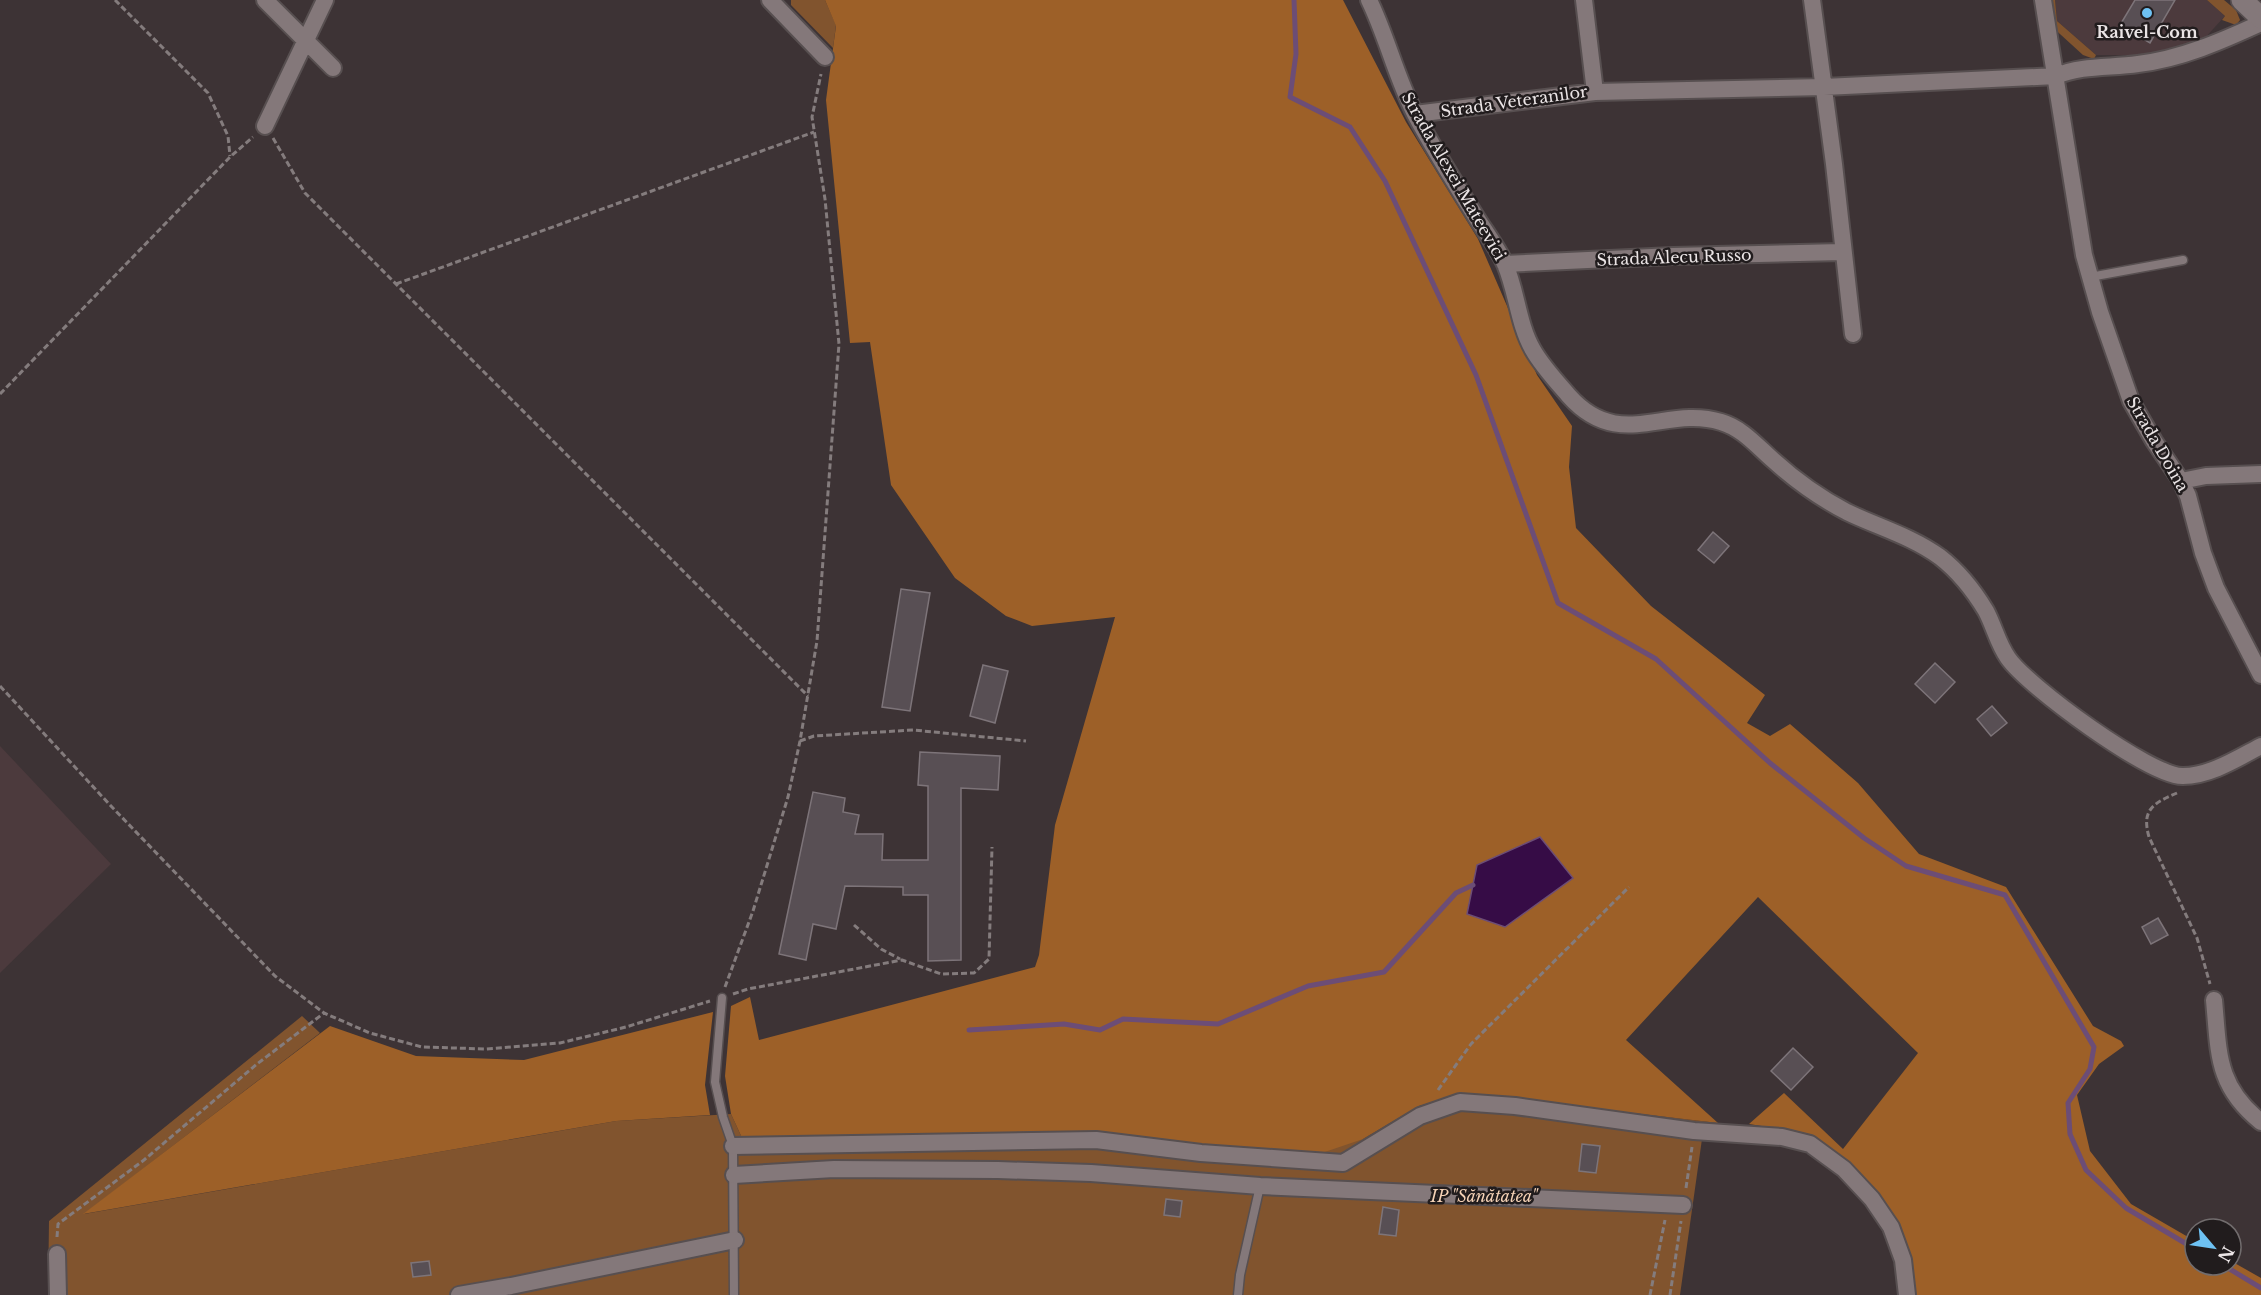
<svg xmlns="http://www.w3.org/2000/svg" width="2261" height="1295" font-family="'Libre Baskerville',serif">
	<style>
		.built { fill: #4c3a3d }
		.green { fill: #81542e }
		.forest { fill: #9d6028 }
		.water { fill: #360c46; stroke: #6c4d76; stroke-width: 1.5 }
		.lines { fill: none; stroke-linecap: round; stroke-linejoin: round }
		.stream { stroke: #6c4d76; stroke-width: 5 }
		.building { fill: #584f54; stroke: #7d7479; stroke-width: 1.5 }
		.service-casing { stroke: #574f50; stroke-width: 11 }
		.minor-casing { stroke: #574f50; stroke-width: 20 }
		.tertiary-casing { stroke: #574f50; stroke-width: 24 }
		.path { stroke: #847c7d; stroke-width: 3; stroke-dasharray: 6 3; stroke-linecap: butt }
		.service { stroke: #84787a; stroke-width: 8 }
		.minor { stroke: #84787a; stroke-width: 16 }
		.tertiary { stroke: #84787a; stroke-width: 21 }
		.poi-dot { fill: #6ec2f3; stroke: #211c1d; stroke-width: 2 }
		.labels { text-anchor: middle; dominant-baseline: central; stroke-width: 5; stroke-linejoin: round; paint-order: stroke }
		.poi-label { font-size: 16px; font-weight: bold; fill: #eae4e5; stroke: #211c1d }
		.street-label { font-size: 16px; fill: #eae4e5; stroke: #211c1d }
		.park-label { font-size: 16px; font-style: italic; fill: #f5d2b6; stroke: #211c1d }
	</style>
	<rect width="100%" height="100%" fill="#3d3335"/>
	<!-- built -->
	<path class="built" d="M2055,0h152l18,16 -21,23 -56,16h-52l-39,-34z
		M0,746l111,118 -111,109z"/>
	<!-- green -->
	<path class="green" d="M791,0h34l11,25 -3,23 -42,-43z
		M2047,0h8l2,21 39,34 -2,4 -11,-4 -34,-31z
		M2207,0h17l12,10 4,10 -4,5 -14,-5 3,-4z
		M302,1016l18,17 -236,181 532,-93 115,-7 12,26 620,-1c39,-22 70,-44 116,-44l239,28 -1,14 -15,2 -22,156h-1632l1,-74z"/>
	<!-- forest -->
	<path class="forest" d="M825,0h518l63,122 72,117 59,136 35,51 -3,41 7,61 75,78 114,89 -18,28 23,13 20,-12 68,59 61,71 87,33 87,139 28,15 3,5 -25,18 -22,31 13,56 41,53 64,37v24h36v-4l30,17v17h-349l-39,-105 -86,-60 -38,-6 35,-31 59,56 75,-96 -160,-156 -132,143 92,83 -239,-28h-22l-38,11 -56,33 -53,18 -211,-24 -356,7 -12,-26 -6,-38 6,-70 19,-9 9,43 276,-73 4,-12 16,-130 60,-208 -83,9 -26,-10 -51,-38 -64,-93 -21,-143 -20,1 -24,-243 10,-74z
		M713,1012l-8,73 5,30 -94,6 -533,93 247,-188 86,30 108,4z"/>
	<!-- water -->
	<path class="water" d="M1540,837l33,41 -68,49 -38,-13 10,-49z"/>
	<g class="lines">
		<!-- stream -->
		<path class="stream" d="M1294,0l2,54 -6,43 60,30 35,54 91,194 82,228 98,56 114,104 94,75 42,28 99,29 89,152 -4,22 -22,34 2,31 16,36 40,38 69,41
			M969,1030l95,-6 36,6 23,-11 95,5 90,-38 76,-14 72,-79 17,-8
			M2223,1265l38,23"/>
	</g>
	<!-- building -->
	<path class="building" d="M2135,0h40l-25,43 -30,-18z
		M1713,532l16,14 -15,17 -16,-13z
		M901,589l29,4 -20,118 -28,-4z
		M1935,663l20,19 -20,21 -20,-19z
		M983,665l25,6 -13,52 -25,-7z
		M1992,706l15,17 -16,13 -14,-17z
		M920,752l80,4 -2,34 -37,-2v172l-33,1v-66h-25v-8l-58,-1 -9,43 -23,-5 -7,36 -27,-6 34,-162 32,6 -2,14 16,3 -4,19h28l-1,26h46v-74l-10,-1z
		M2158,918l10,17 -17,9 -9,-17z
		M1793,1048l20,19 -22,23 -20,-19z
		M1582,1144l18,2 -4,27 -17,-2z
		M1166,1199l16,2 -2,16 -16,-2z
		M1383,1207l16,3 -3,26 -17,-2z
		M429,1261l2,14 -18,2 -2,-14z"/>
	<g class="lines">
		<!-- service casing -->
		<g class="service-casing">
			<path id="service" d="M2090,277l93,-17
				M722,998l-7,84 8,35 10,29 1,149
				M1238,1295l2,-20 20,-89"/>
		</g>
		<!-- minor casing -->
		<g class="minor-casing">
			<path id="minor" d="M265,0l68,68
				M770,0l55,57
				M1369,0c18,37 27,77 46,114 19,36 41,71 63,106 9,14 20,29 27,44 12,28 13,60 28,86 9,16 24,32 36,46 50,56 96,9 152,26 21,6 36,24 52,38 22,20 47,38 74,52 31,15 64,24 93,45 18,14 34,34 46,54 8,15 12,33 22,47 19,28 143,119 175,118 27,0 55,-18 78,-30
				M1584,0l11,92
				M1812,0l22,164 19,170
				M2043,0l41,255 16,57 31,89 23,40 27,40 7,15 15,57 13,35 45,87
				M1415,114l180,-22 229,-5 232,-11c26,-11 54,-8 82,-12 43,-5 84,-23 123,-41
				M265,126l60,-126
				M1505,264l168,-8 169,-4
				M2181,481l25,-5 55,-2
				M2214,1000c5,53 2,86 47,122
				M733,1146l363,-6 105,13 142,10 77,-47 40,-14 55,4 179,25 88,6 28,7 34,25 28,30 19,28 12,33 4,35
				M734,1175l100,-6 164,1 93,3 169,13 423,19
				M57,1254l1,41
				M459,1295l52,-9 224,-46"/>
		</g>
		<!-- tertiary casing -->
		<g class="tertiary-casing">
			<path id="tertiary" d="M2242,0l19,18"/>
		</g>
		<!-- path -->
		<path class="path" d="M115,0l93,93 20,43 2,20
			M273,138l32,55 503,503
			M396,284l418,-152
			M0,394l230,-237 23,-20
			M0,686l110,119 165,171 49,37 46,20 52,14 64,2 74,-6 66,-16 84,-26
			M800,741l14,-5 99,-6 113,11
			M2177,793c-23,10 -36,16 -28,44l48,101 13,46
			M854,925l27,24 19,10
			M725,987l28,-76 35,-114 12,-56 17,-100 22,-297 -14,-145 -13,-82 9,-43
			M733,994l15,-5 154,-29 39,14 33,-1 15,-14 3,-112
			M1438,1090l33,-46 158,-157
			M1686,1188l6,-41
			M57,1237l1,-13 86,-64 113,-96 67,-51
			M1650,1295l15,-75
			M1670,1295l11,-74"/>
		<!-- service -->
		<use href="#service" class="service"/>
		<!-- minor -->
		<use href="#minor" class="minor"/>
		<!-- tertiary -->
		<use href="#tertiary" class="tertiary"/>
	</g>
	<!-- markers -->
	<circle class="poi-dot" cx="2147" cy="13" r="6"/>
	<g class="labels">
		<!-- poi labels -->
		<g class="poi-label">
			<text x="2147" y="32">Raivel-Com</text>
		</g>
		<!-- street labels -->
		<g class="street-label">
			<text transform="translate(1514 101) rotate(-8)">Strada Veteranilor</text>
			<text transform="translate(1454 176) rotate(60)">Strada Alexei Mateevici</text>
			<text transform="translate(1674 257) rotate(-2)">Strada Alecu Russo</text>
			<text transform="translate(2158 444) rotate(60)">Strada Doina</text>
		</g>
		<!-- park labels -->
		<g class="park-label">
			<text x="1484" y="1196">IP "Sănătatea"</text>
		</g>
	</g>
	<!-- north arrow -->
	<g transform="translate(2213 1247) rotate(119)"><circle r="28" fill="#211c1d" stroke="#716c6d" stroke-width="1.5"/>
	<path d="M0-4.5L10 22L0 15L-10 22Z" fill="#6ec2f3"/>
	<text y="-9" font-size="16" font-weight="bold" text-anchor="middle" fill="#eae4e5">N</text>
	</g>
</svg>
